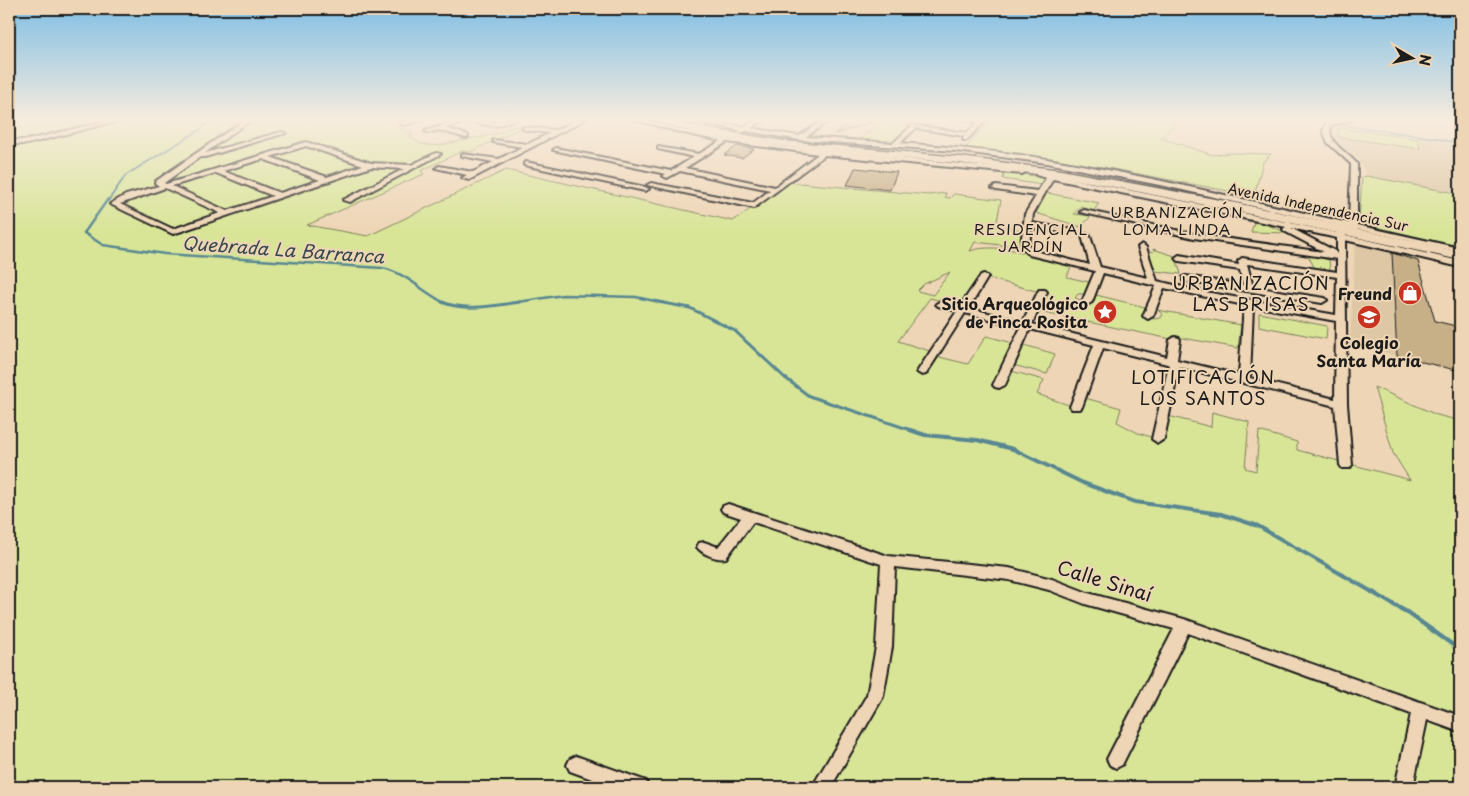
<svg xmlns="http://www.w3.org/2000/svg" width="1469" height="796" font-family="'Playpen Sans',sans-serif">
	<style>
		.built { fill: #dec7a5 }
		.green { fill: #d8e597; stroke: #7a805a; fill-rule: evenodd }
		.lines { fill: none; stroke-linecap: round; stroke-linejoin: round }
		.stream-far4 { stroke: #598792; stroke-width: 2 }
		.stream-far3 { stroke: #598792; stroke-width: 2.5 }
		.stream-far2 { stroke: #598792; stroke-width: 3 }
		.stream-far1 { stroke: #598792; stroke-width: 4 }
		.stream { stroke: #598792; stroke-width: 4.5 }
		.building { fill: #c7af88; stroke: #1c1c1c }
		.minor-casing { stroke: #1c1c1c; stroke-width: 4 }
		.highway-casing { stroke: #1c1c1c; stroke-width: 3 }
		.minor { fill: #eed5b5; fill-rule: evenodd }
		.highway { fill: #eed5b5; fill-rule: evenodd }
		.labels { text-anchor: middle; dominant-baseline: central; stroke-width: 4; stroke-linejoin: round; paint-order: stroke }
		.far-street-label { font-size: 14px; fill: #1c1c1c; stroke: #eed5b5 }
		.far-neighbourhood-label { font-size: 15px; letter-spacing: 1px; fill: #1c1c1c; stroke: #eed5b5 }
		.poi-label { font-size: 16px; font-weight: bold; fill: #1c1c1c; stroke: #eed5b5; text-anchor: end }
		.water-label { font-size: 18px; font-style: italic; fill: #35484d; stroke: #eed5b5 }
		.neighbourhood-label { font-size: 18px; letter-spacing: 1px; fill: #1c1c1c; stroke: #eed5b5 }
		.near-street-label { font-size: 19px; fill: #1c1c1c; stroke: #eed5b5 }
	</style>
	<rect width="100%" height="100%" fill="#eed5b5"/>
	<filter id="ink" filterUnits="userSpaceOnUse"><feTurbulence type="fractalNoise" baseFrequency=".02" numOctaves="2"/><feDisplacementMap in="SourceGraphic" scale="10" xChannelSelector="R" yChannelSelector="G"/><feConvolveMatrix kernelMatrix="1 2 1 2 8 2 1 2 1" color-interpolation-filters="sRGB"/></filter>
	<g filter="url(#ink)">
		<!-- built -->
		<path class="built" d="M1336,126l119,19 5,29v20l-93,-18 -8,-15 -22,-21z
			M1355,243l37,8 5,105 -47,-12z"/>
		<!-- green -->
		<path class="green" d="M9,119h375l29,16 -3,2 11,7 15,2 59,-12 19,-8 9,1 -53,25 -8,-1 -41,20 3,3 -117,51 61,11 138,-66 227,51 56,-39 139,13 18,-2 -1,4 5,1 4,-4 47,6 -5,26 26,4 -3,17 -44,-5 -5,9c29,-10 73,7 101,15l-4,11 22,5 -5,12h-6l-3,4 16,6 5,-9 49,12 -3,9 12,3 7,-1 2,-4 -6,-4 84,15 -3,23 -66,-12 -1,3 -132,-27 8,-18 -67,-18 -21,29 -29,-7 -32,43 32,10 -12,17 10,5 11,-16 29,7 18,-28 27,7 -20,40 11,3 7,-15 33,9 -7,14 43,15 5,-11 36,10 -4,14 21,11 26,8 4,-25 43,11 1,-15 37,10 -4,46 11,3 3,-40 38,11v8l113,30 -17,-27 -19,-66 63,28 23,6v366h-1451zM950,272l-17,23 -16,-4 7,-7z
			M885,119h30l-24,24 -32,-3z
			M992,119h180l3,6 -14,13 51,17 17,-2 42,1 -8,8 -9,34 -151,-29 -138,-19z
			M1339,128l79,11 2,10 -82,-12z
			M1004,171l36,6 5,2 -3,6 -39,-6z
			M1367,176l93,18v53l-85,-20 -16,-7 3,-43z
			M1047,193l52,10 -6,9 -12,-6 -7,8 17,2 -10,11 -45,-14z
			M1255,220l33,13 -37,-1z
			M1153,249l22,7 6,18 -27,-3 -6,-18 6,-2z
			M1308,255l21,5 1,10 -15,-1z
			M1259,313l68,13 -1,13 -67,-13z
			M1024,345l31,9 -8,20 -34,-9z"/>
		<g class="lines">
			<!-- stream-far4 -->
			<path class="stream-far4" d="M1310,119l14,2
				M1336,124l99,14 25,6
				M108,201l18,-26 72,-44 14,-12"/>
			<!-- stream-far3 -->
			<path class="stream-far3" d="M108,199l-24,34 19,12 62,9 217,14c23,4 42,25 63,35
				M512,303l51,-8 73,2 28,6"/>
			<!-- stream-far2 -->
			<path class="stream-far2" d="M442,302c23,10 54,3 78,0
				M658,302l32,6 45,23 49,46 25,19 105,35"/>
			<!-- stream-far1 -->
			<path class="stream-far1" d="M910,430l15,5 52,5 36,9 70,34 52,19 86,12 37,12 116,67"/>
			<!-- stream -->
			<path class="stream" d="M1372,592l36,21 52,37"/>
		</g>
		<!-- building -->
		<path class="building" d="M854,119l18,3 -36,12 -1,-1z
			M737,146l17,3 -12,9 -18,-3z
			M855,168l42,4 -7,18 -43,-5z
			M1392,253l26,8 17,60 25,6v44l-63,-15z"/>
		<g class="lines">
			<!-- minor casing -->
			<g class="minor-casing">
				<path id="minor" d="M116,119h9l-98,25h-18v-4h18z
					M246,119h6l-47,34 76,-21 5,1 -81,24h-5l-36,26 2,1 140,-42 65,21 40,2 25,-12 5,1 -91,48 -7,-2 61,-31 -33,-2 -198,67 -63,-30 16,-9 33,-9 -4,-3 1,-2zM306,146l57,19 -36,12 -57,-20zM263,159l57,21 -40,13 -57,-22zM216,173l57,23 -46,15 -55,-25zM165,188l55,25 -47,16 -53,-25z
					M415,119h10l-22,6 -3,-2z
					M464,119l31,3 14,-3h8l-22,7 -28,-4 -22,6 23,7v2l-2,1 -27,-8 -11,3 -3,-2z
					M579,119h7l-117,61 -7,-2 5,-3 -31,-7 3,-2 34,6 20,-10 -31,-6v-2l37,5 23,-12 -29,-5v-2l35,4 22,-11 -25,-3 -2,-1v-2l33,3z
					M633,119h8l43,11 95,16 243,24 3,2 -3,2 -197,-19 -71,53 -107,-23 4,-2 102,20 17,-13 -90,-19 -13,7 -4,-2 3,-2 -113,-24 3,-2 115,23 23,-14 -36,-8v-2l41,7 22,-13 -38,-8zM727,142l91,12 -43,33 -90,-19z
					M685,119h11l48,8 14,-8h7l-14,9 48,8 26,-17h6l-25,18 87,6 20,-18 54,8 11,-11 -13,-2 -1,-1h23l-20,21h-4l1,-4 -48,-8 -16,15c49,4 99,8 147,16 102,17 202,42 302,64l2,-59 -23,-21 -5,-12 3,-8 28,-4 -1,1 -22,5c-5,18 17,27 26,39v61l103,23v4l-103,-23 -4,2h-3l-1,-3 -184,-42 -118,-23 -91,-12 -156,-11 -54,-9 -5,2 -3,-2 1,-1z
					M526,162l119,25 4,2 -4,2 -121,-26v-2z
					M1038,172l229,46 70,15v-4l4,-2 4,2v6l115,26v6l-115,-27 2,164 5,61 -2,3h-8l-2,-3 -5,-59 -156,-39 -15,72 -6,4 -6,-4 17,-74 -2,-1 -64,-16 -21,59 -2,2h-8l-2,-2 24,-62 -64,-16 -25,56 -6,3 -4,-1 -2,-2 28,-58 -56,-14 -39,61 -4,1 -5,-3 40,-61 -19,-5 -2,-2 5,-3 19,5 21,-31 3,-1 4,3 -19,31 54,14 16,-32h6l2,2 -15,32 135,33 3,-17 5,-3 4,1 1,2 -3,20 62,15 5,-70 -80,-17 -11,28 -5,3 -5,-3 13,-30 -53,-13 -11,29 -5,3 -5,-3 13,-31 -66,-16 -8,-10 4,-31 11,-18 -40,-6 -4,-2 4,-2 42,5 8,-13 -10,-3v-2zM1053,179l233,48 -3,2 1,2 40,21 -130,-18 -110,-24 -4,2 114,26 143,21v13l-95,-14 -4,3 1,4 -60,-10 -4,3 4,3 61,9 3,15 -57,-9 -3,1v4l139,22 5,-3 -2,-2 -72,-11 -6,-23 90,13 -1,38 -131,-23 -48,-11 -11,-34 -4,-3 -4,3 10,31 -48,-11 -10,-31 -4,-2 -4,2 8,29 -55,-14 -6,-6 2,-17 37,5 4,-2 -4,-2 -36,-6 1,-9zM1291,228l46,10v16l-2,-3zM1253,306l83,15 -1,78 -85,-21z
					M728,504l160,52 121,12 43,11 36,14 96,26 276,97v16l-33,-12 -14,67h-18l16,-73 -223,-81 -66,132 -6,3 -6,-3 -3,-6 67,-130 -89,-25 -36,-14 -40,-10 -114,-13 -3,80 -9,50 -52,90h-19l55,-92 9,-48 5,-83 -128,-42 -27,36c-9,2 -24,-4 -29,-11l2,-4 5,-1 14,5 23,-29 -18,-6 -2,-3 2,-3z
					M576,756l70,25 2,6h-34l-44,-16 -3,-6 3,-6z"/>
			</g>
			<!-- highway casing -->
			<g class="highway-casing">
				<path id="highway" d="M649,119h14l34,8 87,14 176,16 101,13 170,32 200,43 29,7v8l-200,-44 -170,-34 -130,-19 -132,-11 -88,-11 -43,-8z"/>
			</g>
			<!-- minor -->
			<use href="#minor" class="minor"/>
			<!-- highway -->
			<use href="#highway" class="highway"/>
		</g>
	</g>
	<!-- sky -->
	<linearGradient id="sky" x2="0" y2="1"><stop stop-color="#7fbee5"/><stop offset="0.52" stop-color="#f7ecde"/><stop offset="1" stop-color="#f7ecde" stop-opacity="0"/></linearGradient>
	<rect width="1469" height="230" fill="url(#sky)"/>
	<!-- icons -->
	<defs>
		<g id="shop-disc" transform="scale(1.25)"><circle r="9.5" fill="#c8321e" stroke="#eed5b5"/><path d="M-5-2.5h2.3a2.7 3.5 0 0 1 5.4 0H5L5.5 6h-11ZM-1.5-2.5h3a1.5 2.3 0 0 0-3 0Z" fill="#fff"/></g>
		<g id="sight-disc" transform="scale(1.25)"><circle r="9.5" fill="#c8321e" stroke="#eed5b5"/><path d="M0-6L1.8-2.2L6-1.7L2.9 1.2L3.7 5.4L0 3.3L-3.7 5.4L-2.9 1.2L-6-1.7L-1.8-2.2Z" fill="#fff"/></g>
		<g id="school-disc" transform="scale(1.25)"><circle r="9.5" fill="#c8321e" stroke="#eed5b5"/><path d="M0-5L7-2L0 1L-7-2ZM-4 1L0 2.5L4 1V4Q0 6-4 4Z" fill="#fff"/></g>
	</defs>
	<g fill-rule="evenodd">
		<use href="#shop-disc" x="1410" y="293"/>
		<use href="#sight-disc" x="1105" y="312"/>
		<use href="#school-disc" x="1369" y="317"/>
	</g>
	<g class="labels">
		<!-- far-street labels -->
		<g class="far-street-label">
			<text transform="translate(1318 207) rotate(12)">Avenida Independencia Sur</text>
		</g>
		<!-- far-neighbourhood labels -->
		<g class="far-neighbourhood-label">
			<text x="1177" y="211">URBANIZACIÓN<tspan x="1177" dy="17">LOMA LINDA</tspan></text>
			<text x="1031" y="228">RESIDENCIAL<tspan x="1031" dy="17">JARDÍN</tspan></text>
		</g>
		<!-- poi labels -->
		<g class="poi-label">
			<text x="1392" y="293">Freund</text>
			<text x="1088" y="303">Sitio Arqueológico<tspan x="1088" dy="18">de Finca Rosita</tspan></text>
			<text x="1369" y="342" text-anchor="middle">Colegio<tspan x="1369" dy="18">Santa María</tspan></text>
		</g>
		<!-- water labels -->
		<g class="water-label">
			<text transform="translate(283 249) rotate(4)">Quebrada La Barranca</text>
		</g>
		<!-- neighbourhood labels -->
		<g class="neighbourhood-label">
			<text x="1251" y="282">URBANIZACIÓN<tspan x="1251" dy="21">LAS BRISAS</tspan></text>
			<text x="1203" y="376">LOTIFICACIÓN<tspan x="1203" dy="21">LOS SANTOS</tspan></text>
		</g>
		<!-- near-street labels -->
		<g class="near-street-label">
			<text transform="translate(1105 580) rotate(17)">Calle Sinaí</text>
		</g>
	</g>
	<!-- margin -->
	<rect width="1469" height="796" fill="none" stroke="#eed5b5" stroke-width="30"/>
	<rect x="15" y="15" width="1439" height="766" fill="none" stroke="#1c1c1c" stroke-width="2" filter="url(#ink)"/>
	<!-- north arrow -->
	<g transform="translate(1412 58) rotate(99)" stroke="#eed5b5" stroke-width="4" paint-order="stroke">
	<path d="M0-4L9 19L0 12L-9 19Z" fill="#1c1c1c"/>
	<text y="-8" font-size="14" font-weight="bold" text-anchor="middle" fill="#1c1c1c">N</text>
	</g>
</svg>
